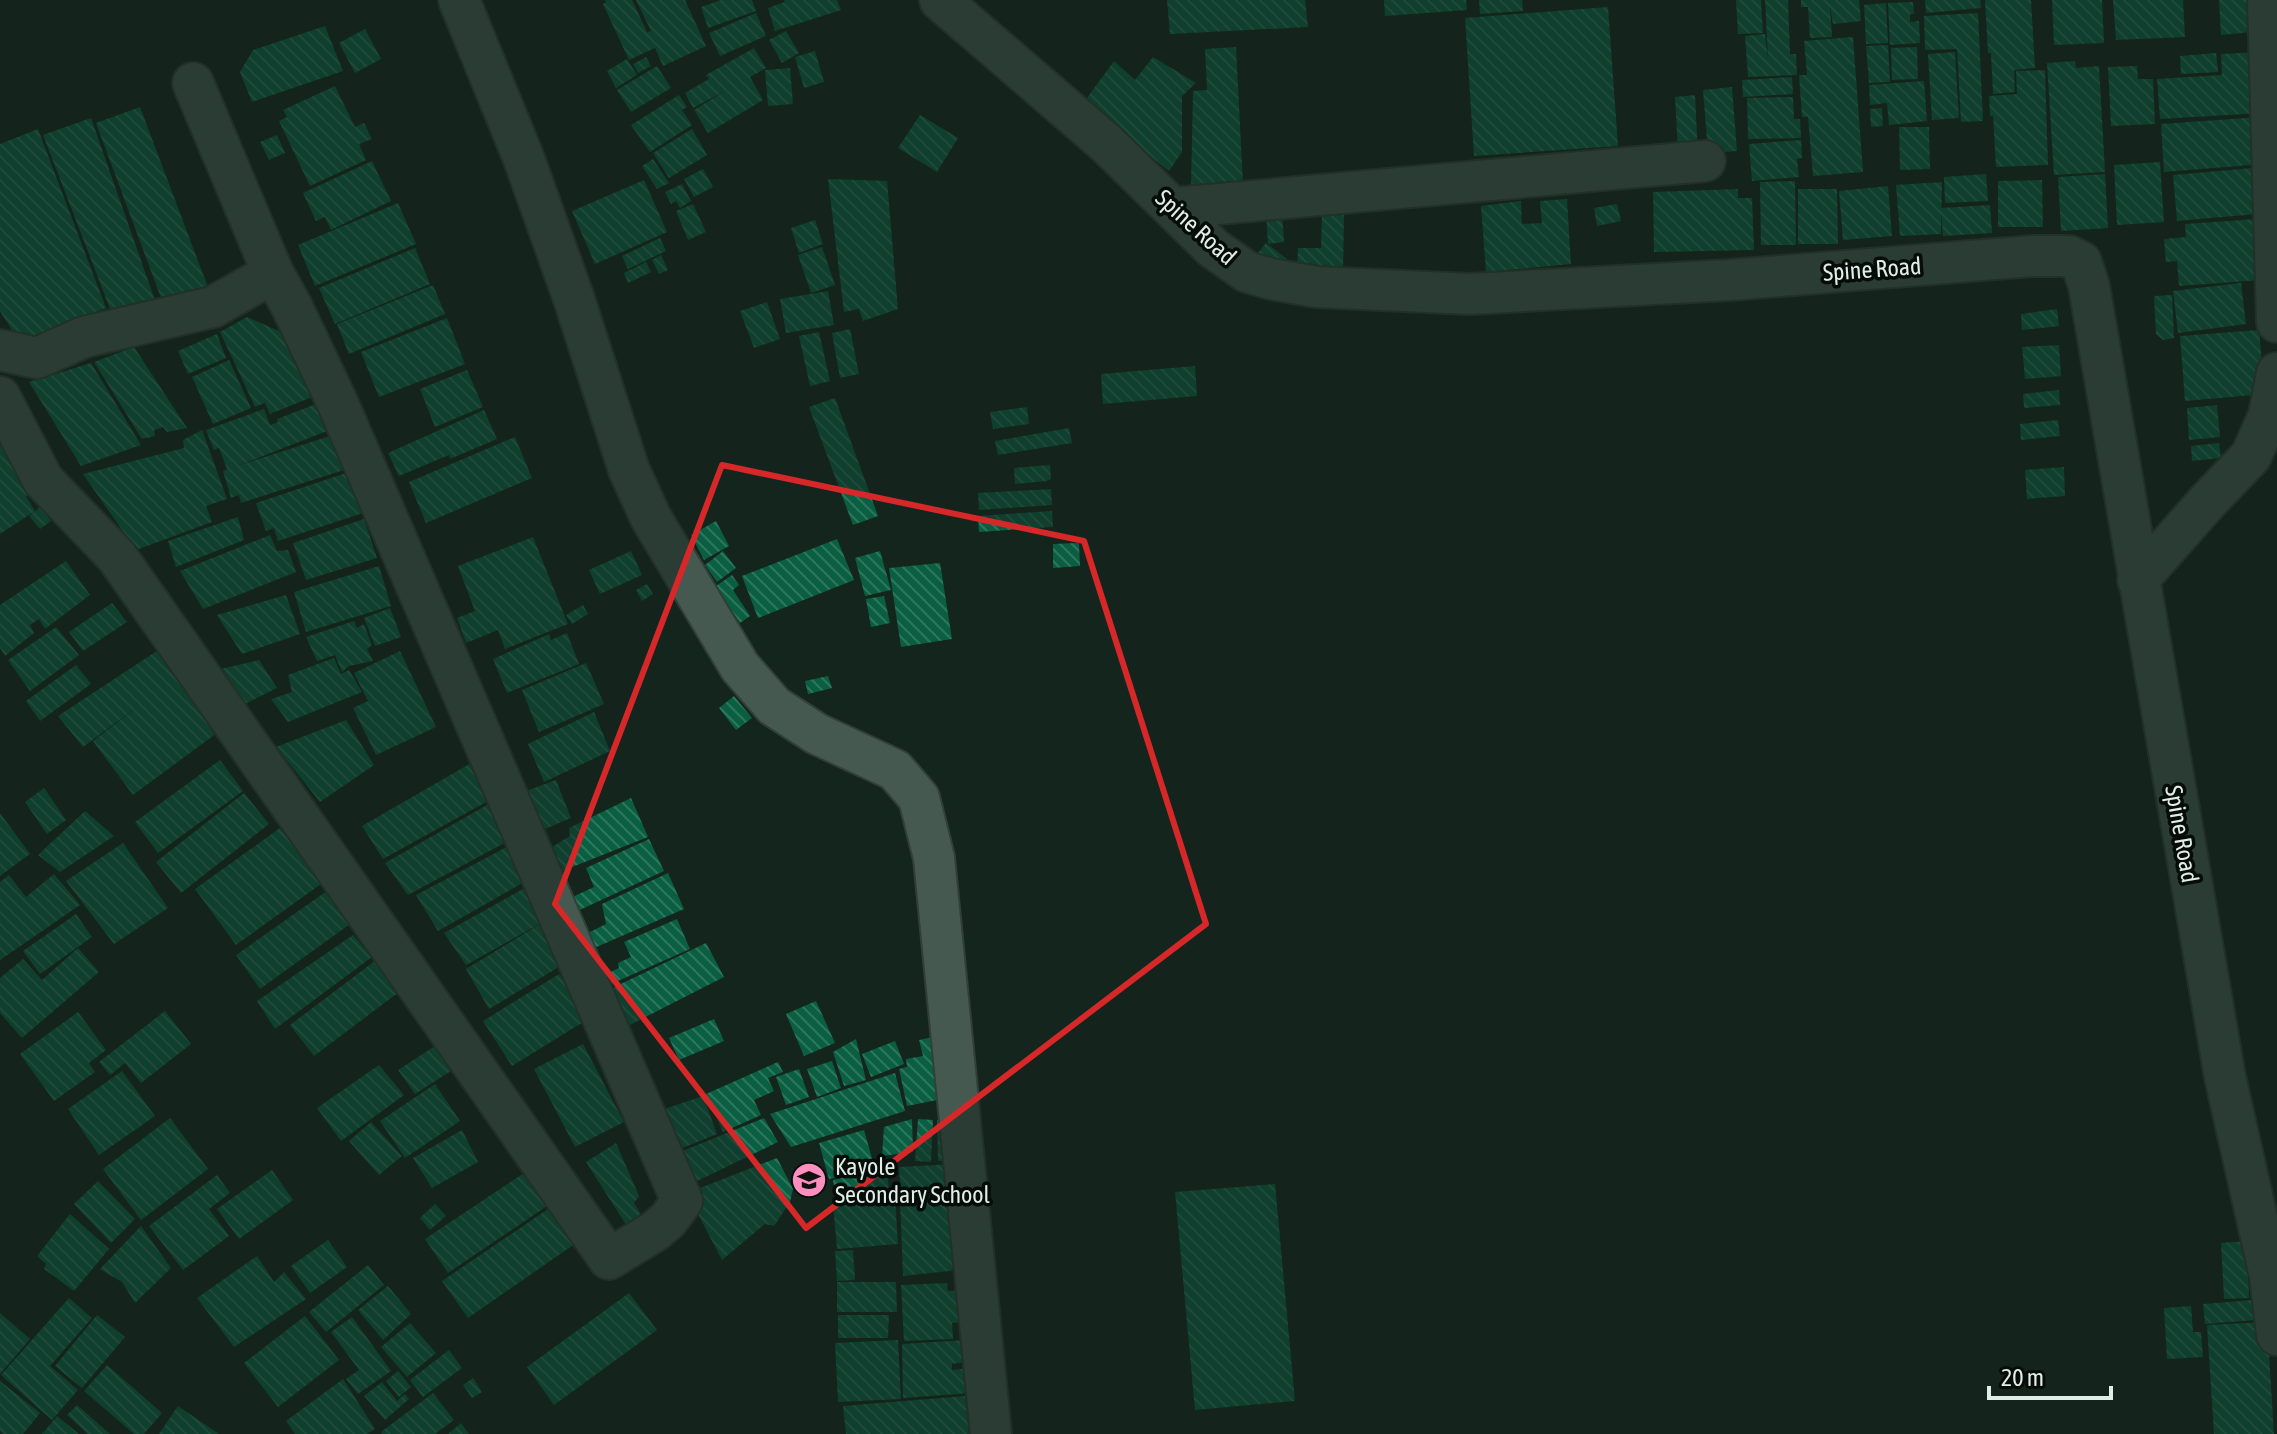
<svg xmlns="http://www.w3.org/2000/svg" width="2277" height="1434" font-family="'Asap Condensed',sans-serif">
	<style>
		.building { fill: url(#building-back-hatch) }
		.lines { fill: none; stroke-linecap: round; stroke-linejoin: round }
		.minor-casing { stroke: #323f38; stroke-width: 44 }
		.minor { stroke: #465950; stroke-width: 40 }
		.marked { fill: none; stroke: #d62828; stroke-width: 6; stroke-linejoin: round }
		.labels { text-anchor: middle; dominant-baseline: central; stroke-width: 7; stroke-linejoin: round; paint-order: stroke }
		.street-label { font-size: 24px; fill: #e2ede7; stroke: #050c09 }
		.poi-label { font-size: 24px; fill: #e2ede7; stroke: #050c09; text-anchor: start }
	</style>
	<defs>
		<pattern id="building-back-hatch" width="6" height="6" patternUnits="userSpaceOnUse" patternTransform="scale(2)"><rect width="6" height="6" fill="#0a5f43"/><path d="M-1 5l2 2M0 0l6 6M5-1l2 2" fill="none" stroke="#2d765e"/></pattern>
	</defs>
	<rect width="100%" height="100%" fill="#14251d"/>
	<!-- building -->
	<path class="building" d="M605,0h27l15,32 4,-1 -15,-31h49l21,46 -43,20 -8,-18 -26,12 -26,-56 3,-2z
		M721,0h31l4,11 -48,17 -7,-21z
		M784,0h53l4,10 -66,21 -7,-23 17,-6z
		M1167,0h138l3,27 -138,7z
		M1384,0h82l1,10 -82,6z
		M1479,0h43l1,11 -43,3z
		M1736,0h25l2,33 -25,1z
		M1765,0h23l2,54h6l1,21 -49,2 -3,-41 20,-2 3,25z
		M1801,0h58l2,21 -28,3 -3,-18 2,31 -22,1 -2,-31h-7z
		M1925,0h55l1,8 -55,5z
		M1985,0h46l4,68 -21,2 1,22 -22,2 -2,-41h-3z
		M2052,0h50l2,43 -50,2z
		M2113,0h70l2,37 -69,3z
		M2219,0h42l2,31 -42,4z
		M1913,2l1,12h-4v8l9,-1 1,22 -30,2 -2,-42z
		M1886,3l2,40 -22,1 -2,-39z
		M1608,7l10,139 -144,10 -9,-138z
		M756,13l10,23 -46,20 -11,-23z
		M1978,13l5,108 -22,1 -4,-73 -32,1 -1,-34z
		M325,26l18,45 -91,31 -12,-30 13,-22z
		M365,29l16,30 -26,14 -16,-30z
		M786,31l13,22 -17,10 -13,-23z
		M1853,37l10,135 -50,4 -5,-59h-6l-3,-42h8l-3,-34z
		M1888,45l2,37 -21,1 -3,-37z
		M1236,47l7,137 -52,4 2,-97 14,-1 -2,-41z
		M1917,47l1,32 -26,1 -1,-32z
		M754,48l12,20 -16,9 13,23 -55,33 -14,-23 31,-19 -32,17 -8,-15 24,-14 -3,-4z
		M815,51l9,31 -20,6 -9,-31z
		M1955,52l4,66 -27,2 -4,-66z
		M2258,52l4,61 -102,6 -3,-40 65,-4 -1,-21z
		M2216,53l2,19 -37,2 -1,-18z
		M646,57l5,9 -13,7 -5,-9z
		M1153,57l43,26 -14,13v56l-13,19 -85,-69 30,-41 21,19z
		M627,59l10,16 -21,13 -9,-17z
		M2075,61l1,7 23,-2 6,106 -51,3 -7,-112z
		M657,66l14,22 -40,24 -14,-22z
		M2137,66l1,13h15l2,45 -44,2 -3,-59z
		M790,68l3,36 -25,2 -3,-36z
		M2045,70l3,95 -52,2 -3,-51h-3l-1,-20 28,-2 -1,-23z
		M1792,77l1,17 -50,3 -1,-17z
		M1924,81l3,40 -38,4 -2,-22 -17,2 -1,-20z
		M335,86l20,41 9,-4 8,16 -13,5 7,16 -56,26 -31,-65 8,-4 -4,-7z
		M1732,87l5,64 -29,2 -5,-63z
		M679,95l8,12 -5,3 10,15 -42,27 -19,-27z
		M1695,95l3,61 -20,-4 -3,-55z
		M1793,97l1,22h6l1,19 -53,1 -1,-41z
		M140,107l69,183 -45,16 -68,-183z
		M1882,108l1,18 -12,1 -1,-18z
		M920,115l38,23 -21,34 -39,-24z
		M2260,117l3,47 -99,8 -3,-48z
		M91,118l66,188 -43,13 -71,-184z
		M1899,127h30l1,42 -30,1z
		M38,129l68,179 -87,33 -19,-30v-167z
		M692,129l15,26 -38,23 -16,-25z
		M277,135l8,18 -16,7 -9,-18z
		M1801,140l1,18 -5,1 2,18 -47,4 -3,-37z
		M653,159l16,24 -12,6 -15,-23z
		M372,161l19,40 -60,29 -6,-13 -9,4 -13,-28z
		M2160,162l4,60 -47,3 -3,-60z
		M2253,168l4,46 -80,7 -4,-46z
		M703,169l10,18 -19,10 -10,-18z
		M1986,174l2,27 -43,2 -1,-26z
		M2105,174l3,54 -47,3 -3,-54z
		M828,179l59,2 11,128 -35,12 -4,-12 -15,3z
		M644,180l23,52 -72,32 -23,-53z
		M2042,180l1,47h-45v-46z
		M1795,181l1,64h-35l-1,-63z
		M1942,182l-1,52 -41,2 -4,-51z
		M682,184l9,17 -11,7 -4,-7 -5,3 -6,-12z
		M1888,186l4,50 -49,4 -4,-49z
		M1738,189v9h14l2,52 -100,2 -1,-60z
		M1798,189h39l1,55h-40z
		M1567,199l4,65 -85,8 -5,-66 40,-5 1,23 20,-1 -2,-22z
		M398,203l18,41 -101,42 -17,-41z
		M693,204l13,28 -18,8 -12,-29z
		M1617,204l4,17 -24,5 -3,-18z
		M1990,205l2,28 -49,3 -2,-28z
		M1282,212l2,30 -16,2 -2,-30z
		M1322,213l22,1 -1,59 -46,-1 1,-24h23z
		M2257,219l4,61 -82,6 -2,-25 -11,1 -2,-23 22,-2 -1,-13z
		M815,220l8,24 -24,9 -8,-25z
		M660,238l6,13 -38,18 -6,-13z
		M1266,243l21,16 -7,10 -22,-16z
		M822,247l13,38 -24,8 -13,-38z
		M415,248l15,36 -95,40 -16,-36z
		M661,255l7,15 -9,4 -7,-14z
		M646,262l5,10 -23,11 -4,-10z
		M2241,283l5,41 -68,9 -5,-42z
		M433,285l12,29 -96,40 -12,-30z
		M828,291l6,34 -48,8 -6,-34z
		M2172,295l2,43 -11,2 -7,-6 -2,-38z
		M767,302l13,37 -26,9 -14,-37z
		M2057,309l2,17 -37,4 -1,-16z
		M247,317l34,15 31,65 -42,17 -5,-11 -10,4 -35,-75z
		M447,318l18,46 -86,33 -18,-45z
		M850,329l9,45 -19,4 -8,-45z
		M2259,330l6,64 -80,7 -5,-65z
		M819,332l11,49 -20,5 -11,-50z
		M217,334l9,24 -38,16 -10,-23z
		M2059,345l2,31 -36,3 -3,-32z
		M134,347l53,81 -20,4 -4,-5 -9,3 1,6 -13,3 -48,-77z
		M229,360l22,48 -38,16 -21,-47z
		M91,363l50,82 -60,21 -52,-84z
		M1195,366l2,30 -94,8 -2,-30z
		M467,370l16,37 -48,20 -15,-38z
		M2059,390l1,15 -36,3 -1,-14z
		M835,398l43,118 -25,9 -44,-118z
		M316,404l11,27 -87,34 93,-30 11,35 -103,33 -2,-8 -8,3 -8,-27 4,-2 -8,-21 -5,2 -8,-20 58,-21 6,16 8,-3 -1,-3z
		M2217,405l3,32 -31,3 -2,-32z
		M1027,407l2,17 -36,5 -3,-17z
		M484,410l13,29 -47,20 -1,-4 -50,21 -11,-23z
		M2058,420l2,16 -39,4 -1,-16z
		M1069,428l3,15 -74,12 -3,-14z
		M202,430l25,69 -21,7 6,16 -76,28 -53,-76 101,-26 -1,-8z
		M515,437l17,41 -106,45 -17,-41z
		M8,443l29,46 -11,7 9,15 -35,23v-87z
		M2219,443l2,15 -29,3 -1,-15z
		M1050,465l1,14 -4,2 -32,3 -1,-16z
		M2064,467l1,29 -38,3 -2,-29z
		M352,471l14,41 -88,29 -4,-13 -8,3 -10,-28z
		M1051,489l1,16 -73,5 -1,-17z
		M40,507l11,14 -11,8 -11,-13z
		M1052,511l1,16 -74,5 -1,-16z
		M238,517l6,23 -68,27 -8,-26z
		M364,519l13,39 -71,22 -13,-37z
		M716,521l13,25 -25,14 -13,-25z
		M270,535l7,16 11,-1 8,22 -93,37 -23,-38z
		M533,537l35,87 -63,25 -7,-19 -32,13 -9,-25 18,-7 -17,-45z
		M837,539l17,41 -96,38 -16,-42z
		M1079,543l1,23 -27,2v-24z
		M631,551l11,24 -42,19 -11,-24z
		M723,551l13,17 -19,14 -12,-17z
		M880,551l11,39 -26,6 -10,-38z
		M66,561l24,34 -45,34 -6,-10 -9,6 4,8 -29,23 -5,-8v-43z
		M940,563l12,76 -51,8 -12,-79z
		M379,566l12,40 -85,26 -12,-40z
		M732,575l7,10 -6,5 17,26 -10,7 -24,-37z
		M647,584l6,10 -11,7 -6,-11z
		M286,595l14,39 -58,20 -25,-39z
		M884,596l6,27 -19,4 -5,-28z
		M112,603l15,19 -44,29 -14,-19z
		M583,605l5,9 -16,10 -6,-9z
		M390,608l11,29 -26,9 -11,-28z
		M354,621l3,7 7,-4 8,21 -5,4 6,12 -24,5 -7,6 -7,-17 -18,6 -11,-24z
		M56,627l23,28 -49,36 -22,-31z
		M567,633l12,31 -72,29 -14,-34 56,-25 2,6z
		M169,643l56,84 -92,68 -40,-54 48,-37 -58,43 -25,-31z
		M400,651l36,76 -60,28 -23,-47 15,-7 -14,-28z
		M334,658l7,16 8,-4 13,22 -74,30 -17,-23 21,-7 -4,-17z
		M259,660l18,28 -36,18 -33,-34z
		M586,663l18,41 -65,28 -17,-42z
		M76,665l15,19 -51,37 -14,-20z
		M828,676l4,12 -24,6 -3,-13z
		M734,696l18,22 -16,12 -17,-22z
		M594,712l16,39 -66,31 -16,-38z
		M346,720l28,45 -54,37 -44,-55z
		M478,759l19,37 -114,63 -21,-33z
		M220,760l23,31 -85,62 -23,-31z
		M556,780l15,38 -33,14 -15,-40z
		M44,788l22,32 -19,14 -22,-32z
		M244,793l25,31 -88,69 -25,-31z
		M631,798l17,39 -91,36 -10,-23 23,-14 -1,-8z
		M494,801l18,38 -104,56 -23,-32z
		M85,811l29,25 -54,36 -22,-17z
		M0,813l30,41 -30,22z
		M280,828l41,56 -85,61 -41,-56z
		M649,839l15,32 -93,43 -5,-14 28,-13 -8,-19z
		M516,842l12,38 -90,51 -22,-36z
		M123,843l45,65 -54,36 -48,-63z
		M668,873l16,36 -99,43 -5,-15 26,-13 -4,-20z
		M54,874l26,31 -80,55v-78l9,-7 17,22z
		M530,885l44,73 -85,51 -23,-40 79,-48 -79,44 -22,-32z
		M334,886l23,33 -97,70 -24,-34z
		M76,914l16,23 -52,37 -17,-23z
		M677,919l13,30 -88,39 -4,-10 21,-10 -1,-5 13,-6 -7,-15z
		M353,935l19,22 -97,72 -18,-28z
		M706,943l18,34 -104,53 -20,-36z
		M78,948l21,24 -77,66 -22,-25v-35l23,-19 19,21z
		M384,954l23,32 -93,70 -24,-31z
		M559,974l29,45 -76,47 -29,-45z
		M816,1001l19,42 -31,13 -18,-42z
		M165,1011l26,33 -50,39 -16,-20 -15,12 -11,-13z
		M78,1012l28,38 -17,13 6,9 -41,29 -34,-47z
		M714,1019l10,22 -45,19 -10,-22z
		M943,1035l14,61 -50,10 -8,-37 8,-2 -1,-8 17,-3 -4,-16z
		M856,1039l10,41 -22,6 -11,-34z
		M895,1041l9,23 -33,13 -9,-23z
		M583,1044l41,78 -49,25 -41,-78z
		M435,1046l16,25 -36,23 -17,-24z
		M832,1061l9,27 -24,9 -10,-28z
		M778,1062l5,10 -15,6 6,13 -20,9 7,15 -38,17 -17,-38z
		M379,1065l25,30 -63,46 -24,-33z
		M799,1069l10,28 -23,8 -10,-28z
		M122,1071l33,45 -56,39 -31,-46z
		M895,1073l10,38 -114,36 -21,-33z
		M435,1084l25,37 -55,37 -25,-37z
		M703,1096l14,38 -47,19 -17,-40z
		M170,1118l38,51 -67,51 -38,-51z
		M764,1118l14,24 -93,45 -15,-31z
		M912,1119l1,33 -31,4 2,-29z
		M918,1119l15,1 -2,42 -16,-1z
		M937,1120h20l1,40 -20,1z
		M371,1122l31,34 -23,19 -30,-34z
		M462,1130l16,32 -46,26 -19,-30z
		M864,1130l11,39 -46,10 -10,-36z
		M616,1143l23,53 -5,7 13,21 -15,10 -46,-72z
		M777,1158l16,31 -3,13 -16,24 -9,-2 -43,36 -35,-67z
		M955,1164l2,28 -56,3 -2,-28z
		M887,1168l2,23 -53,8 -3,-19z
		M272,1170l21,30 -54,39 -22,-30z
		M527,1171l23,33 -102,69 -23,-34z
		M217,1175l13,18 -21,16 20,27 -46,34 -34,-44z
		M98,1181l37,38 -24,24 -37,-39z
		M1275,1184l20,217 -100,9 -20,-218z
		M963,1196l4,73 -64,7 -3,-76z
		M895,1198l3,46 -61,5 -4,-46z
		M435,1204l11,12 -16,14 -10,-12z
		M554,1205l25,36 -111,77 -26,-37z
		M70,1214l39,35 -35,42 -30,-22 2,-5 -9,-8z
		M141,1226l30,42 -36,35 -13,-21 -22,-13z
		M328,1240l19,27 -37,26 -19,-27z
		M2247,1241l2,57 -25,1 -3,-56z
		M853,1250l2,30 -18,1 -2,-30z
		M257,1256l17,26 10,-10 22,27 -72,48 -37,-49z
		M368,1265l16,20 -58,47 -17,-20z
		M837,1282h59l1,30h-60z
		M947,1283l1,8 17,-1 1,32 -14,1 1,16 -49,2 -3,-56z
		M388,1286l23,28 -28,26 -25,-30z
		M629,1293l28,37 -103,75 -27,-38z
		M69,1298l23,20 -42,48 28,24 -26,30 -51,-45z
		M2266,1299l2,20 -63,5 -2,-20z
		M2191,1306l2,26h8l2,25 -36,2 -3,-51z
		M0,1313l30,26 -30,35z
		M97,1315l28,22 -43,51 -27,-22z
		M838,1315h51l-1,23h-50z
		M305,1316l34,44 -61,47 -34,-44z
		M352,1317l39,54 -33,23 -12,-15 13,-9 -28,-38z
		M2267,1322l7,112h-60l-7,-109z
		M410,1323l26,30 -29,24 -26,-30z
		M898,1340l3,59 -63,3 -3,-59z
		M966,1340l1,22 -15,2v6l17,-2 2,25 -68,5 -1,-54z
		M449,1350l13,18 -39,29 -13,-17z
		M107,1365l55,48 -18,21h-10l-50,-43z
		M398,1371l13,16 -12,10 -13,-16z
		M473,1378l9,14 -10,6 -9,-13z
		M343,1379l32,50 -8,5h-72l-9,-13z
		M0,1381l40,32 -17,21h-20l-3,-3z
		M382,1382l15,19 8,-7 4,5 -24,21 -21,-24z
		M433,1393l21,27 -19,14h-53l-1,-2z
		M965,1396l4,38h-123l-3,-28z
		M77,1405l33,29h-22l-21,-19z
		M178,1406l41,28h-60z
		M57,1416l22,18h-37z
		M461,1423l8,11h-21z"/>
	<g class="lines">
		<!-- minor casing -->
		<g class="minor-casing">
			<path id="minor" d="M459,0l65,159 50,140 55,171 22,48 89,149 34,39 43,28 78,36 24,28 15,60 57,576
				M940,0l167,144 106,104 34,24 24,7 46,8 153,7 260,-14 304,-24h35l12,6 8,24 136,791 45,199 7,59
				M2268,0l9,322
				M193,83l80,190
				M1173,208l532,-47
				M0,350l37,8 47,-21 129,-30 60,-34 19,34 46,97 344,797 -14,19 -13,11 -46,28 -492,-702 -74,-77 -43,-83
				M2138,580l69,-78 44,-46 18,-41 8,-42"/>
		</g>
		<!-- minor -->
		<use href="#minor" class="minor"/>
	</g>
	<!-- marked area -->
	<path d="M0 0H2277V1434H0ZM722,465l362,76 122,383 -400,304 -251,-324z" fill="#14251d" fill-opacity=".55" fill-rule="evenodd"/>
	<path class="marked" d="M722,465l362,76 122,383 -400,304 -251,-324z"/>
	<!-- icons -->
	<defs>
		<g id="school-disc" transform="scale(1.8)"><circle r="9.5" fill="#fe8ebe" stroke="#050c09"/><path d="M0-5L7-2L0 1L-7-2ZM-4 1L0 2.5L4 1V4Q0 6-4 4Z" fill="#111"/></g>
	</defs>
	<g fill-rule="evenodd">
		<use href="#school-disc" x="809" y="1180"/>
	</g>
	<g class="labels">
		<!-- street labels -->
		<g class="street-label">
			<text transform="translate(1196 227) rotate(42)">Spine Road</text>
			<text transform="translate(1872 269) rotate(-4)">Spine Road</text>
			<text transform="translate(2182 834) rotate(80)">Spine Road</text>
		</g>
		<!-- poi labels -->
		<g class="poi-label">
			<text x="835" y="1166">Kayole<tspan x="835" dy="28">Secondary School</tspan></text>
		</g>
	</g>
	<!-- scale -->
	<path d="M1989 1386v12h122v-12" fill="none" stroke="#e2ede7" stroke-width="4"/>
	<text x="2001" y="1386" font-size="24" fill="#e2ede7" stroke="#050c09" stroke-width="6" paint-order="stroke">20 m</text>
</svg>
